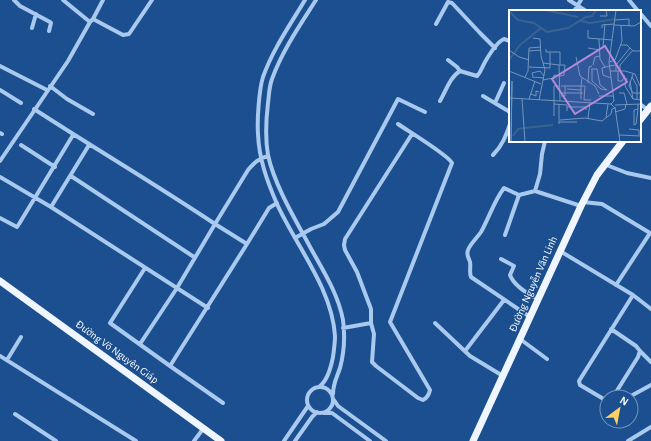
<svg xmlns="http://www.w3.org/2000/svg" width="651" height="441" font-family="'Alegreya Sans',sans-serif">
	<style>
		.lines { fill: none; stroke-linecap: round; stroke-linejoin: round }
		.minor { stroke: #a9c9ee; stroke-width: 4 }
		.primary { stroke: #f0f6ff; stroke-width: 7 }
		.labels { text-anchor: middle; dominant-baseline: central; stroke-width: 3; stroke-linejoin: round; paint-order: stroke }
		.street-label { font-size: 11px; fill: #fff; stroke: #1b4f8f }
		.inset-river { fill: none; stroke: #3c6290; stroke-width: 2 }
		.inset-road { fill: none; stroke: #7695bc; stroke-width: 1 }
		.view { fill: #b68bdc; fill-opacity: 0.15; stroke: #b68bdc; stroke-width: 2 }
		.inset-edge { fill: none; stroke: #fff; stroke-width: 2 }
	</style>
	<rect width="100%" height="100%" fill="#1b4f8f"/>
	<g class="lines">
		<!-- minor -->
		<path class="minor" d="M14,0l6,6 30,16 1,1 -2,8
			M63,0l27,22
			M305,0c-15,25 -32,49 -42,77 -4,13 -6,43 -5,57 1,25 9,47 19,70 19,42 55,84 58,132 0,6 -1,14 -2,21 -2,10 -5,23 -13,29
			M316,0c-16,25 -34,51 -44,79 -3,8 -3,17 -4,24 -2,17 -3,35 0,52 6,29 27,64 41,90 13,24 29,48 34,75 2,15 1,33 -3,48 -3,9 -7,16 -7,26
			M569,0l17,11
			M629,0l9,11
			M574,11l7,-11
			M640,13l11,13
			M93,19l30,16 6,-1 23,-34
			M436,24l12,-22 4,1 28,30 15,15
			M32,28l4,-14
			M448,60l9,7 3,4
			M0,66l47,24
			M50,86l17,13 26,15
			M0,90l21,13
			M483,96l27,16
			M440,101c6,-10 10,-24 20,-30l17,5c4,-4 5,-9 8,-14 4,-7 12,-20 19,-23l6,2
			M495,103l9,-20
			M640,104l8,6
			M34,109c60,39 121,75 181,115l33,-54c6,-7 11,-12 20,-14
			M398,124c10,7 50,31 54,39l-62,159 40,68c-1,5 -3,8 -7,10l-5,-2 -42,-32 -4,-4 2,-28 -3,-11v-14l-14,-37 -12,-22 -1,-5 1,-6 67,-105
			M0,133l2,1
			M563,141h4
			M21,145l34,22
			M493,155c9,-9 13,-19 17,-31
			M0,161l68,-100 22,-39 3,-3 10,-19
			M604,164l23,9 24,5
			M71,176l123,81
			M0,177l51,30 157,101
			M535,191l5,-17 2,-20 3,-13
			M583,202l19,2 48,29 -34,52
			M51,207l38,-62
			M0,218l17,9 2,-3 54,-89
			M505,235l14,-40
			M295,238l16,-9 13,-5 14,-12 60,-113 27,13
			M247,244l22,-36 8,-5
			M560,251l73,44 18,14
			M501,259l13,7 -4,9c4,11 18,19 28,24
			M145,268l-35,55 60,43
			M530,317l-59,-40c-2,-5 0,-10 -1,-15 -1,-4 -4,-7 -2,-12 2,-6 9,-12 13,-18 8,-14 13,-31 23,-44l15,7 16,-4 46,15
			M435,323l35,33 33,20
			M343,328l28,-5
			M611,329l25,17 4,5 -2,6 -25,40
			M520,339l27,20
			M140,344l37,-56 38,-64 32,20 -77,122 53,37
			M465,351l39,-51
			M640,351l11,11
			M0,356l136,85
			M7,360l14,-23
			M307 400a13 13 0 1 1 26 0a13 13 0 1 1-26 0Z
			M629,397l22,-12
			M334,400l4,6 48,35
			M607,401l-27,-16 -1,-4 54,-86
			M324,413h8l38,28
			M15,414l41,27
			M194,441l9,-12
			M284,441l24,-35
			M295,441l17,-24 5,-5
			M628,441l23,-14"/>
		<!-- primary -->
		<path class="primary" d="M640,120l11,-14
			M0,281l221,160
			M473,441l108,-235 16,-31 26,-34"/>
	</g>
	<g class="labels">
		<!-- street labels -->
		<g class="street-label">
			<text transform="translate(533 284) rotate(-66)">Đường Nguyễn Văn Linh</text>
			<text transform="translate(117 352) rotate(36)">Đường Võ Nguyên Giáp</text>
		</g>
	</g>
	<!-- overview -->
	<g transform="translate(509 10)">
		<rect width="132" height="132" fill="#1b4f8f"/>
		<path class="inset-river" d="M36,0l33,7M0,1l9,9 16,3 13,9 21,-4 18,-11 6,-1 4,-6M72,11l9,2 25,-4M0,50l11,-15 21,-17M15,118l29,-3M4,126l5,-7 5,-1"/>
		<path class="inset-road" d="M91,6h7l-1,-6M106,10l14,-1v7M105,15l20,1 7,-4M93,18v-3l12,-1M79,20v8l24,2M24,28l7,1 1,17 4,14 -6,30M90,29l1,20 5,8M111,35h7l6,6h8M94,37l2,-23M79,38l12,2M37,39v3h14v13M0,40l10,7 10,3M20,41l12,-1M67,47l4,19 15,10 4,8M100,52l6,-2 3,-8 4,-11 -1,-15M34,53l16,2 1,36M50,55h6l-1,10 -3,1M84,55l2,-8 5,-1M107,55l14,-17M100,56l7,-1v6M101,56l-8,2 1,7 8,3M20,57l21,1v-16M82,59h6l3,16 7,5 -6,-1 -9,-8v-12M0,61l32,13M101,61h15l10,3 5,12M109,61v10h4l3,-5 -3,-1M111,61v-6l13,-15M124,64l-4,12 4,7h8M24,66l-1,-3 8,-2 4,5M16,67l3,-6 1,-23 12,-1M23,67l12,1M123,67l5,9v14M118,68l-2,8 8,13 8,1M34,70l10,-2 1,-3 7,1M121,71l3,18M79,73l1,-16 3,-1M52,76h20l1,-8M58,79l14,1M52,83h22M110,83h5l3,11M22,84l5,2v-5l3,1M52,86h4v-10M90,86h14M1,88l101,6 4,4M13,89l3,43M20,89l6,-18M72,89v-13h4l-1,14h7M131,90l1,-21M45,94l13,1v6M102,94l3,-3 -5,-39 7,-52M129,94v5l-2,15 -2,1v-15l4,-1M106,95l26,-1M58,97h19v3M106,97l5,35M106,102l10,-3 1,-5M45,106v-30h5M97,107l2,-13M79,108l2,-15M51,110l25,-2 17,3 9,-7 1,-5 3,-1M50,112h18M50,114v-20M120,119l10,1v5M110,125l22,1M2,132l1,-61 -1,61"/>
		<path class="view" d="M96,36l22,36 -52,32 -23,-35z"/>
		<rect width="132" height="132" class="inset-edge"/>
	</g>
	<!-- north arrow -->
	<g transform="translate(619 409) rotate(32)"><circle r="19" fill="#1b4f8f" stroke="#7695bc"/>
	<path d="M0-3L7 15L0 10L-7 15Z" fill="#ffd166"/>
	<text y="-6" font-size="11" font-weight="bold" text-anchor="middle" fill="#ffffff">N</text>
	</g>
</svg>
